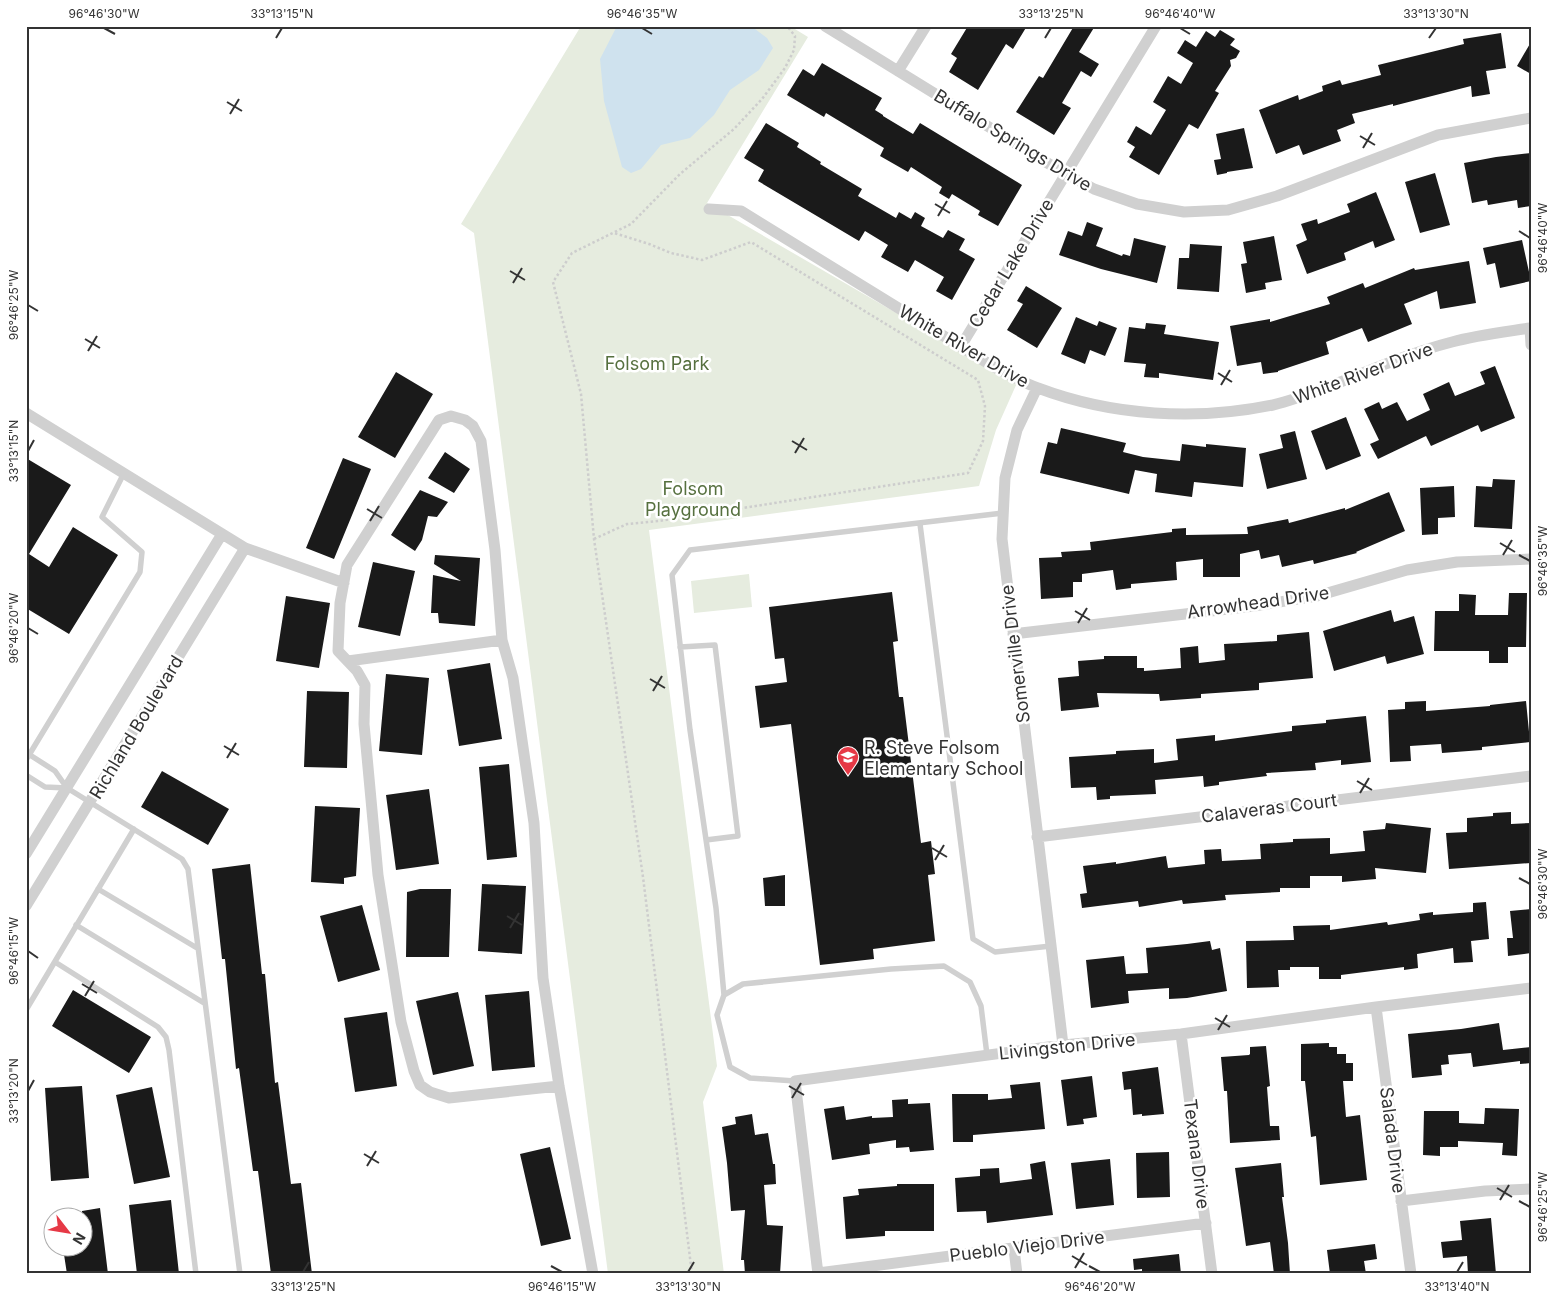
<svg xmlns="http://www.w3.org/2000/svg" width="1557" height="1300" font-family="Inter,sans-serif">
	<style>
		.green { fill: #e6ecdf }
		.water { fill: #cfe2ee }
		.building { fill: #1a1a1a }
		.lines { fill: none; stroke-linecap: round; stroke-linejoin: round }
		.path { stroke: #cdcdcd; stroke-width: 2.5; stroke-dasharray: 2.5 2.5; stroke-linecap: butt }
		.lane { stroke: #d0d0d0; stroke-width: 5.5 }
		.street { stroke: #d0d0d0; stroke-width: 11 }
		.ticks { fill: none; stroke: #333; stroke-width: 2 }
		.labels { text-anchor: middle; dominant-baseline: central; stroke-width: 5; stroke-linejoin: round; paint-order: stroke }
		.street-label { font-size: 18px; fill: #333; stroke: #fff }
		.park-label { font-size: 18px; fill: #56703f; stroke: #fff }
		.poi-label { font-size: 18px; fill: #333; stroke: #fff; text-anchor: start }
		.neatline { fill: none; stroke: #333; stroke-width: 2 }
		.ticks-label { font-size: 12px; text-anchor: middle; fill: #333 }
	</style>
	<rect width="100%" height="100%" fill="#fff"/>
	<!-- green -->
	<path class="green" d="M581,26h209l18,11 -101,166 310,180 -21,47 -17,56 -330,44 68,536 -14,36 21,172h-116l-134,-1041 -13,-9z
		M749,574l3,33 -58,6 -3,-32z"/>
	<!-- water -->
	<path class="water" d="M617,26h134l16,12 6,10 -14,22 -29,20 -16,25 -24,23 -29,7 -20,24 -10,4 -9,-6 -18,-66 -4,-42z"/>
	<!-- building -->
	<path class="building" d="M968,26h59l-14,23 -7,-5 -28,46 -29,-18 8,-14 -6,-4z
		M1074,26h21l-16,26 20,12 -8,13 -10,-6 -19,32 9,5 -17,27 -38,-23 23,-36 4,2z
		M1220,30l15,9 -5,6 10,6 -4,7 -6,2 1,6 -16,25 4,2 -21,36 -9,-5 -30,51 -30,-18 6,-10 -8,-5 9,-16 15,9 15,-25 -13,-8 15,-26 13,8 12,-21 -16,-10 8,-13 11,7 10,-16 9,6z
		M1501,33l5,35 -20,3 4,23 -18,3 -1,-11 -78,20v-2l-41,10 3,9 -18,7 4,11 -38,14 -4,-10 -23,9 -17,-44 39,-15 1,5 24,-9 -1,-5 18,-6 2,5 39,-10 -3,-10 86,-21 -1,-5z
		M1531,42v32l-14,-8z
		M822,63l60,35 -7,12 8,5v1l30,18 7,-11 102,62 -24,41 -20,-11 2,-4 -28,-17 -3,5 -10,-6 3,-6 -31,-20 -3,5 -28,-16 4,-8 -58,-35 -2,4 -37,-22 16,-26 11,7z
		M766,123l33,20 -2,4 24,15 -1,2 42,25 -4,7 38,22 3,-6 12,7 4,-7 10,6 -4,8 22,12 5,-8 17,9 -6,11 16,9 -23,41 -16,-9 8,-14 -29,-17 -7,12 -27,-15 7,-12 -23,-14 -6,10 -101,-60 6,-11 -20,-12z
		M1244,128l9,40 -26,4v1l-10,2 -3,-15 7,-1 -5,-25z
		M1531,153v53l-13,2 -1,-8 -29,5 -1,-5 -15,3 -8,-40 32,-6z
		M1435,173l15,52 -30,8 -15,-51z
		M1376,192l19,48 -20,8 -2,-7 -29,12 2,7 -39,14 -11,-29 11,-5 -6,-16 16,-5 1,5 32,-12 -3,-8z
		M1087,222l16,6 -7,18 26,10 1,-2 7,2 4,-18 32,8 -9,37 -56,-14 -42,-14 9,-24 14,5z
		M1274,236l8,44 -17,3 1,6 -20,4 -5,-29 6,-1 -4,-21z
		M1522,240l9,41 -31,7 -5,-25 -8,2 -4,-17z
		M1190,244l32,2 -3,46 -42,-3 2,-31h10z
		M1469,261l7,42 -36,6 -3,-18 -33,13 8,20 -44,18 -6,-14 -36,14 3,12 -51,17v1l-15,2 -2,-12 -24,4 -7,-40 40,-7v3l60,-18 -3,-7 36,-14 2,5 49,-20 1,2z
		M1026,286l36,22 -25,40 -30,-18 16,-26 -6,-3z
		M1076,317l21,9 2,-5 18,7 -12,28 -15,-6 -5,14 -24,-10z
		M1146,323l20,2 -2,9 55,8 -6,38 -54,-7v5l-15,-1 2,-13 -22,-2 5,-35 16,2z
		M1495,366l20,52 -34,14 -3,-7 -47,21 -5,-10 -48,23 -8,-15 9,-4 -15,-31 15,-7 3,7 15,-7 10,19 23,-11 -7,-16 26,-12 6,14 30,-12 -5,-12z
		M396,372l37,22 -38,64 -37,-21z
		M1346,417l15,39 -35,14 -15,-39z
		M1061,428l65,15 -3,9 20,5 37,4 2,-17 24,3v-3l40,4 -3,39 -49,-5 -2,15 -37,-5 2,-18 -22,-4 -6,24 -89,-21 8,-31 9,2z
		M1295,431l12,48 -40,10 -8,-35 24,-6 -3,-13z
		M445,452l25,17 -16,24 -26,-15z
		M26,458l45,27 -42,69 20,13 24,-40 45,28 -49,79 -43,-26z
		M343,458l28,11 -37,90 -28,-11z
		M1493,479l22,1 -3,49 -38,-2 2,-41 16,1z
		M1454,486l1,31 -17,1v16l-16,1 -2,-47z
		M420,490l28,12 -11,15 -9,-1 -6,24 -7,11 -24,-16z
		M1389,492l16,39 -49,21 1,1 -43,11 -1,-4 -31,7 -3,-12 -18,4 -2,-9 -19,4v23h-37v-18l-27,3 1,18 -46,4v4l-15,2 -3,-20 -31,4v8h-9v15l-32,2 -2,-41 23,-1 -1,-5 30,-2 -1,-8 82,-10v-3l14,-1v7l62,-1 -1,-7 41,-8 1,4 56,-15v2z
		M435,555l45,3 -5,68 -36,-3 -1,-10h-7l2,-38 28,6 -27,-17z
		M373,562l42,9 -15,65 -42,-9z
		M892,592l6,49 -5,1 6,55h4l18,146 10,-2 4,33 -7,1 7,66 -62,8 1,10 -54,6 -29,-241 -31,4 -5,-42 32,-4 -3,-24 -9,1 -6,-52z
		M1509,593h18l-1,54h-18v16h-19v-12h-55l1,-40h24v-17l17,1 -1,20h33z
		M286,596l44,7 -11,65 -43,-7z
		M1391,610l3,12 20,-6 10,38 -37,10 -2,-8 -51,15 -11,-40z
		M1309,632l4,46 -54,5v7l-58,4v4l-41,3 -1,-7 -62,-1 2,14 -38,4 -3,-33 21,-2 -1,-15 26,-2v-3h33v12h7v3l37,-3 -1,-20 18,-2 1,17 26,-3 -1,-16 53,-3v-6z
		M490,663l12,76 -43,7 -12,-76z
		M386,674l43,4 -7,77 -43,-4z
		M307,691l42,1 -2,76 -43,-1z
		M1426,701v10l64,-5v-1l36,-4 4,41 -48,5v3l-40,3 -1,-9 -31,2 1,15 -21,1 -2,-52 17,-1v-7z
		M1366,716l5,46 -30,3v-5l-26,3 1,7 -50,3 1,3 -48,6v3l-15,2 -1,-11 -48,4 1,14 -46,2v3l-13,1 -1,-13 -25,1 -2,-31 47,-3v-3l38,-2v14l24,-3 -2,-21 39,-4v6l77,-10v-5l34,-3v-3z
		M509,764l8,93 -30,3 -8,-93z
		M162,771l67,38 -21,36 -67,-38z
		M429,789l10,75 -43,6 -10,-75z
		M315,806l45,2 -4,68 -12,2v6l-33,-2z
		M1511,812v12l20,-1v40l-82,6 -3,-36 21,-1v-14l26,-2v-3z
		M1386,823l45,5 -5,45 -51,-5 1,11 -34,3v-6h-32v12h-30v4l-55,3 1,5 -43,4 -1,-4 -43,7 -1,-6 -56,7 -2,-14 7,-1 -4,-27 33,-4v2l50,-8 2,12 37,-4 -1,-14 17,-1 1,12 39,-2 -1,-15 33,-2v-3l37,-1v16l35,-3 -2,-20 22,-2z
		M250,864l12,110h3l10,109 3,-1 13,102 10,-1 11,91h-41l-13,-103h-5l-14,-103 -3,1 -11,-110h-3l-10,-90z
		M785,875v31h-20l-2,-28z
		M482,884l44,2 -4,68 -44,-3z
		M420,889h31l-2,68h-43l1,-65z
		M1486,902l3,37 -18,2 2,21 -19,1 -1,-15 -36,6 1,14 -14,2v-3l-63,8v4h-22v-12h-29v3h-12l1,17 -32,1 -1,-47 48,-1 -1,-14 37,-1v5l57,-8 1,3 32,-5 -1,-6 14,-2v3l40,-3v-9z
		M362,905l18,65 -42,12 -18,-66z
		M1531,909v44l-23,3 -1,-18h6l-3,-27z
		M1210,941l2,9 8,-2 7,43 -40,7 -18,1v-11l-41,3 1,12 -38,5 -5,-48 38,-4 2,18 22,-1 -2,-25 41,-4z
		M73,990l78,47 -22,36 -77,-47z
		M529,991l6,76 -43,4 -7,-76z
		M458,992l16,74 -41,9 -17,-74z
		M387,1012l10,74 -42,6 -11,-74z
		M1499,1023l4,27 28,-3v16l-11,1v-3l-47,6 -2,-14 -23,2 1,9 -8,1 1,10 -30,3 -4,-44 53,-5z
		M1329,1043v4h8v7h9v9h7v18h-10l3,36 14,-2 7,65 -47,5 -4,-49 -5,1 -6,-56h-4v-37z
		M1266,1046l4,40 -3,1 3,39h9l1,14 -50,3 -3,-52h-3l-3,-34 28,-2 1,-1v-7z
		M1158,1067l6,47 -22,2v-2l-9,1 -2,-26 -7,1 -2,-18z
		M1092,1076l5,41 -14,2 1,5 -17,2 -6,-46z
		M1040,1082l5,47 -72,6v7h-20l-1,-48h36v6l24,-2 -2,-13z
		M82,1086l7,92 -38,3 -6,-93z
		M152,1087l18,90 -36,7 -18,-89z
		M908,1099v5l22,-1 4,47 -24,2 -1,-5 -13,1v-8l-27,4 1,10 -38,6 -8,-51 20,-3 2,14 26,-4v2l21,-1 -1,-17z
		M1485,1108l34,1 -2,47 -15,-1 1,-12 -45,-2v6h-18v9l-17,-1 1,-44h35v12l25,1z
		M752,1114l3,21 13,-2 5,31h2l1,20 -12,1 3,40 16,1 -3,48h-35l-1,-14h-3l4,-50 -14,1 -4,-48 -5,-36 14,-3 -1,-7z
		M550,1147l21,92 -30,7 -21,-92z
		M1169,1152l1,45 -33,1 -1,-45z
		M1110,1159l4,46 -38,4 -5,-46z
		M1045,1161l8,54 -66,8 -1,-12 -29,1 -2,-34 25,-2v-7l19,-1 1,15 32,-4 -2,-15z
		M1281,1163l3,34h-2l6,46 2,31h-16l-4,-32 -24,4 -11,-78z
		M897,1184h37v47h-49v5l-39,3 -3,-42 16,-2 -1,-6 39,-3z
		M171,1200l8,74h-42l-8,-69z
		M100,1208l8,66h-41l-4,-26h19v-37z
		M1491,1218l5,56h-28l-1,-18 -24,2 -2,-16 21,-2 -2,-19z
		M1375,1244l2,15 -13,2 2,13h-36l-3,-24z
		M1179,1254l2,20h-39v-5l-8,1 -1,-11z"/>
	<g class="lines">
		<!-- path -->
		<path class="path" d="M594,539l33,-15 32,-3 309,-48 15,-32 2,-35 -7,-26 -227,-138 -49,18 -31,-7 -22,-9 -35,-11
			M692,1274l-49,-397 -49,-338 -13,-145 -28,-112 19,-29 59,-29 49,-50 54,-45 28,-30 23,-31 9,-18 1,-14 -8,-10"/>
		<!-- lane -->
		<path class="lane" d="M920,524l53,415 22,13 56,-6
			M680,647l35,-2 23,191 -32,4
			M30,755l25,16 12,17 115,71 6,10 52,405
			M26,760l114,-188 2,-20 -40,-35 22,-44
			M26,775l19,12 22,1
			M98,889l99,59
			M76,925l128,78
			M55,962l103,65 8,10 3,13 27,224
			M724,995l19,-11 148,-15 53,-3 26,16 11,24 6,49
			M26,1010l108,-181
			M795,1081l-45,-3 -20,-11 -13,-52 7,-20 -8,-87 -26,-178 -18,-155 18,-25 313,-37
			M26,1269l1,5"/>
		<!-- street -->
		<path class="street" d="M825,26l229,141 40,22 43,15 47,8 44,-2 49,-14 161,-61 93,-17
			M898,71l28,-45
			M709,209l32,2 253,156c15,7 29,16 44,21 74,28 158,33 235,17 22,-5 44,-14 65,-22 37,-15 75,-31 114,-41 25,-7 52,-10 78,-14l1,17
			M961,346l195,-320
			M1037,388l-20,42 -12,48 -3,61 61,506
			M26,413l219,135 99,35
			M1013,634l241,-28 63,-10 90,-26 50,-8 74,-3
			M348,661l154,-21
			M1037,837l494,-61
			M26,854l196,-320
			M26,906l219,-358
			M1376,1007l35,267
			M1181,1034l31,240
			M559,1086l-110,12 -19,-6 -10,-7 -6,-14 -13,-49 -23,-147 -14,-151 1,-39 -8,-14 -19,-20 2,-48 7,-38 92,-145 12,-4 14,4 8,6 8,15 14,109 7,90 11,38 21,145 9,155 16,108 2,11 32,177
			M1401,1201l84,-10 46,-2
			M1014,1249l3,25
			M818,1273l388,-50
			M818,1274l-23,-193 268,-36 118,-11 195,-27 155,-19"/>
	</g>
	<!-- ticks -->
	<path class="ticks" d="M104,28l11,6M642,28l10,6M1180,28l10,6M276,38l6,-10M1045,38l6,-10M1429,38l7,-10M227,102l15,9M230,114l9,-15M1360,136l15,9M1363,148l9,-15M935,204l15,9M938,216l9,-15M1519,231l11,7M510,271l15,9M513,283l9,-15M28,305l10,6M85,339l15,9M88,351l9,-15M1218,373l14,9M1221,385l9,-15M792,441l15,9M28,451l6,-11M795,453l9,-15M367,509l15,9M370,521l9,-15M1500,543l15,9M1503,555l9,-15M1519,555l11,6M1075,611l15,9M1078,623l9,-15M28,628l10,6M650,679l15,9M653,691l9,-15M224,746l15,9M227,758l9,-15M1357,781l15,9M1360,793l9,-15M932,848l15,9M935,860l9,-15M1519,878l11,6M507,916l15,9M510,928l9,-15M28,951l10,7M82,984l15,9M85,996l9,-15M1215,1018l15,9M1218,1030l9,-15M789,1086l15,9M28,1091l6,-11M792,1098l9,-15M364,1154l15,9M367,1166l9,-15M1497,1188l15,9M1500,1200l9,-15M1519,1201l11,6M1072,1256l15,9M551,1266l11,6M1089,1266l11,6M1075,1268l9,-15M303,1272l6,-10M688,1272l6,-10M1457,1272l6,-10"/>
	<!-- icons -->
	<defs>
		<g id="school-pin" transform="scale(1.125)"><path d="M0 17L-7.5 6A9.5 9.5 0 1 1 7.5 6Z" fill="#e63946" stroke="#fff"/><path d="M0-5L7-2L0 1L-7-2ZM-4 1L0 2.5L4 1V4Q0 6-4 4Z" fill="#fff"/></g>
	</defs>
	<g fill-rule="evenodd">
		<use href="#school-pin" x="848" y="757"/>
	</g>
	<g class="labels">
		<!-- street labels -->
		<g class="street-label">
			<text transform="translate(1013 140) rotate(31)">Buffalo Springs Drive</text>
			<text transform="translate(1011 263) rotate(-59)">Cedar Lake Drive</text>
			<text transform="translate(964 346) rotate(30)">White River Drive</text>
			<text transform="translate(1363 373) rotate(-20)">White River Drive</text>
			<text transform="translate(1258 602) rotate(-8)">Arrowhead Drive</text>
			<text transform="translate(1015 654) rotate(-97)">Somerville Drive</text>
			<text transform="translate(136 727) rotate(-59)">Richland Boulevard</text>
			<text transform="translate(1269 808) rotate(-7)">Calaveras Court</text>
			<text transform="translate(1067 1046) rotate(-6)">Livingston Drive</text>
			<text transform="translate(1393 1140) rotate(83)">Salada Drive</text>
			<text transform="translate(1197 1154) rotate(83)">Texana Drive</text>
			<text transform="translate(1027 1246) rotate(-7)">Pueblo Viejo Drive</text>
		</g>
		<!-- park labels -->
		<g class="park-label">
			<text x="657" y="363">Folsom Park</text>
			<text x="693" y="488">Folsom<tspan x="693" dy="21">Playground</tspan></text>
		</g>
		<!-- poi labels -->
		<g class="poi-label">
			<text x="864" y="747">R. Steve Folsom<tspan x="864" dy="21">Elementary School</tspan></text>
		</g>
	</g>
	<!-- border -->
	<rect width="1557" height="1300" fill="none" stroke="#ffffff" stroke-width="55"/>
	<!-- north arrow -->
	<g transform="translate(68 1232) rotate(121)"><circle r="24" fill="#ffffff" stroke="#adadad"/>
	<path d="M0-4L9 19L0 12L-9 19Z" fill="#e63946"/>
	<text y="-8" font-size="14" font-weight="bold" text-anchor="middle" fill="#333333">N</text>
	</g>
	<rect x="28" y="28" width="1502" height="1244" class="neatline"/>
	<g class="ticks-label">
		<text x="104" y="18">96°46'30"W</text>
		<text x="282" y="18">33°13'15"N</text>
		<text x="642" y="18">96°46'35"W</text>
		<text x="1051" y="18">33°13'25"N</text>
		<text x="1180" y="18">96°46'40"W</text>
		<text x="1436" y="18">33°13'30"N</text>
		<text transform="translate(1543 238) rotate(-90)" y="4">96°46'40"W</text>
		<text transform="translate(14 305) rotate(-90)" y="4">96°46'25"W</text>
		<text transform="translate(14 451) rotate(-90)" y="4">33°13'15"N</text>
		<text transform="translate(1543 561) rotate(-90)" y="4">96°46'35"W</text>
		<text transform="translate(14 628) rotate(-90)" y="4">96°46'20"W</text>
		<text transform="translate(1543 884) rotate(-90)" y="4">96°46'30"W</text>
		<text transform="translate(14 951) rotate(-90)" y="4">96°46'15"W</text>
		<text transform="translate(14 1091) rotate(-90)" y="4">33°13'20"N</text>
		<text transform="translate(1543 1207) rotate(-90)" y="4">96°46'25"W</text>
		<text x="303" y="1291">33°13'25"N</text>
		<text x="562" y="1291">96°46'15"W</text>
		<text x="688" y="1291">33°13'30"N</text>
		<text x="1100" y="1291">96°46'20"W</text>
		<text x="1457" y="1291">33°13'40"N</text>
	</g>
</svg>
